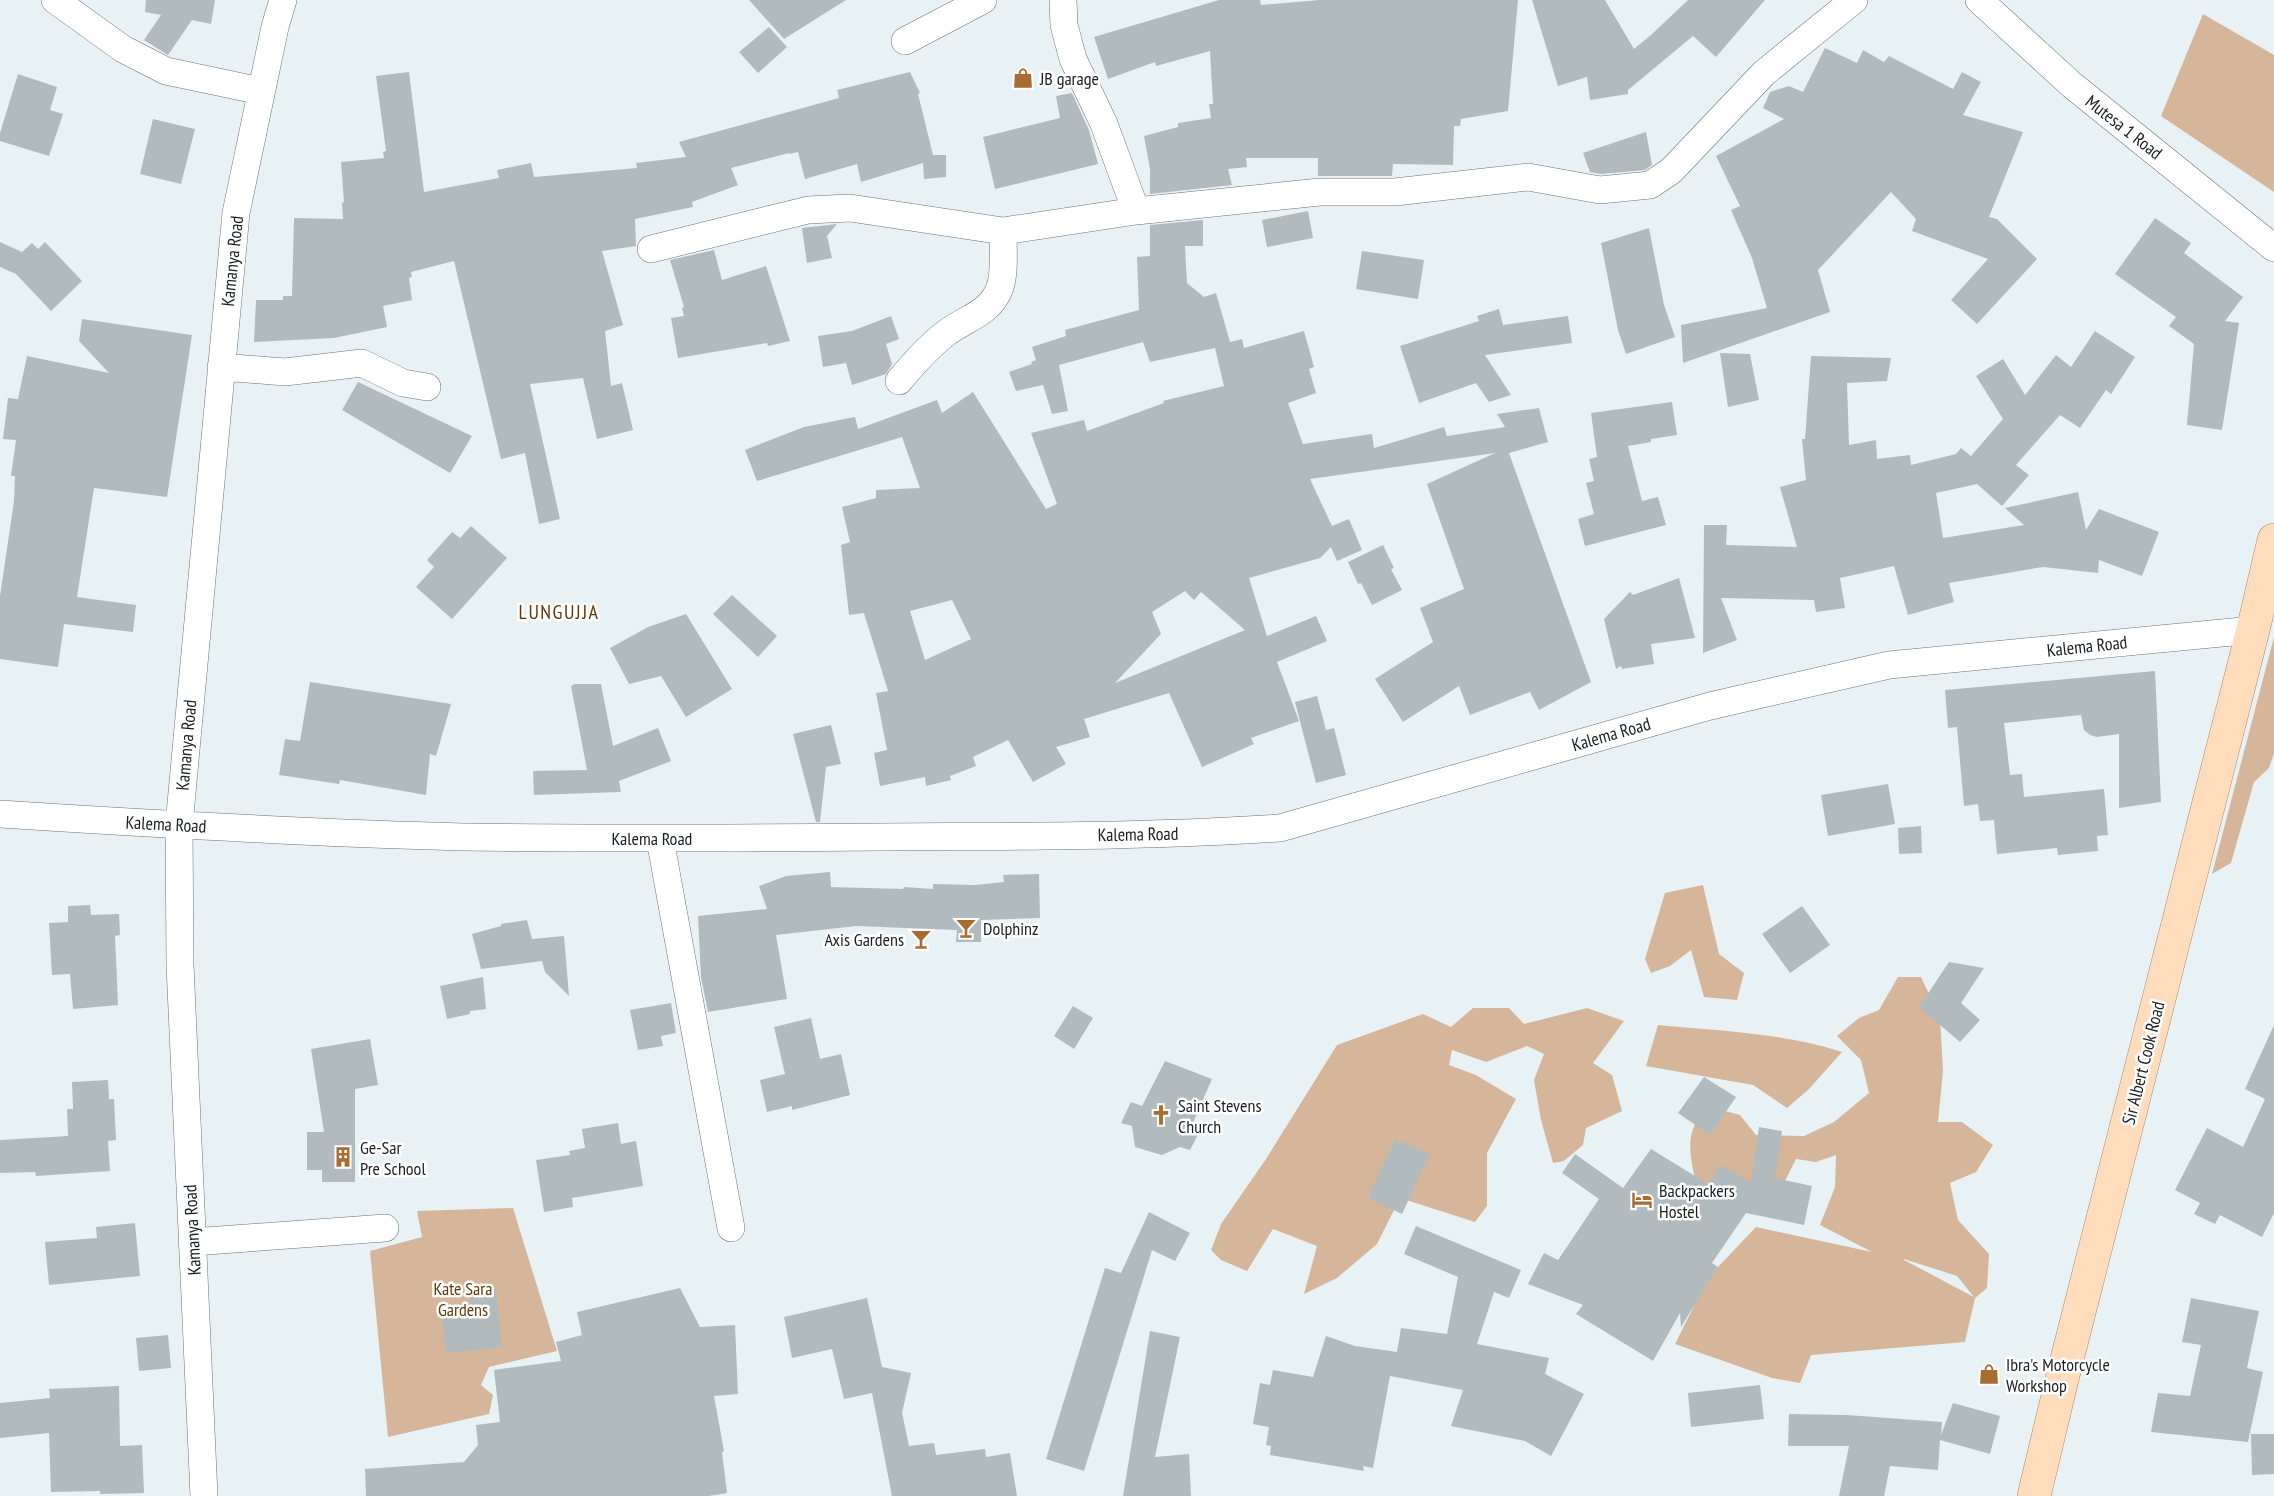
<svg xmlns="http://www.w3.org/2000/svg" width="2274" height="1496" font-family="'PT Sans Narrow',sans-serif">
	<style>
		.green { fill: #d5b69a; fill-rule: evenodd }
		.building { fill: #b1bbbd; fill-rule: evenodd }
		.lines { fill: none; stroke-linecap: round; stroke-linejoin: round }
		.minor-casing { stroke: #6b7376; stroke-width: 28 }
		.major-casing { stroke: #ae8a69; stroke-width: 34 }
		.minor { stroke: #fff; stroke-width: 27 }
		.major { stroke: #fedcbc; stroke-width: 33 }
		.labels { text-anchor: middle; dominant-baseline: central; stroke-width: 5; stroke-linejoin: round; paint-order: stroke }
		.poi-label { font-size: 18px; fill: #1b1f20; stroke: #fff; text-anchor: start }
		.street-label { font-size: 18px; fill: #1b1f20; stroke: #fff }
		.park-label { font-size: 18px; fill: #653a06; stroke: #fff }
		.neighbourhood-label { font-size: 20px; letter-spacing: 1.5px; fill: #60380a; stroke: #fff }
	</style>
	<rect width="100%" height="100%" fill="#e8f2f4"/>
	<!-- green -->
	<path class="green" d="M2203,14l71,41v137l-113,-76z
		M2274,637v116l-5,15 -15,14 -23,81 -19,11z
		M1703,885l16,69 25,19 -7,27 -33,-3 -13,-47 -21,16 -19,7 -6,-14 20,-66z
		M1898,977h23l19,40 3,54 -5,51h24l31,23 -17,27 -26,11 8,37 31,34 -2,34 -12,10 -10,44 -154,13 -11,28 -28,-5 -97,-34 21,-42 22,-35 38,-40 116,25 -52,-27 15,-38 1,-32 -20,7 -20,-3 -17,34 -49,14 -35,-27c-6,-33 -10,-45 11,-74l34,9 16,20 48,1 30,-14 35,-29 -8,-33 -24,-24 22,-18 20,-8zM1904,1259l53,17 17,21 -70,-37z
		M1473,1008h36l15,16 63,-16 37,13 -31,42 19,12 10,36 -36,17 -3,17 -19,16 -11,2 -12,-43 -7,-40 10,-26 -17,-8 -41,16 -34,-12 -3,15 27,10 40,24 -29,54v53l-12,16 -75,-24 -23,46 -40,34 -33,16 13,-48 -44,-17 -26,42 -26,-11 -10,-10 10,-26 45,-65 71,-114 86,-31 28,13z
		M1658,1025c62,6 125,8 184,27l-33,37 -22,19 -34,-23 -107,-19z
		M513,1208l44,143 -68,16 -8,18 12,10 -4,19 -101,23 -18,-186 52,-14 -5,-26z"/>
	<!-- building -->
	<path class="building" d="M146,0h69l-4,24 -19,-4 -24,35 -24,-15 17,-25 -16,-3z
		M749,0h97l-62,39z
		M1219,0h41l1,5 59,-5h198l-10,111 -47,8 -1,7h-6l-1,39 -60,-1 -1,12h-74v-18h-72l1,9 -19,2 4,16 -82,9v-25l-6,-33 34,-9v-4l33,-5 -2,-14h4l-3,-53 -54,15 -1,-4 -47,17 -14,-42z
		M1532,0h73l29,49 17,-14 37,-35h77l-49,57 -23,-21 -65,54v4l-38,6 -3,-23 -29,9z
		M769,27l18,20 -29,26 -19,-21z
		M1825,48l32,15 6,-13 21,12 5,-6 64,33 9,-17 19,10 -18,33 60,17 -34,85 8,2 40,40 -60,65 -26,-24 37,-41 -76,-28 4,-12 -25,-27 -73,78 12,42 -147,51 -2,-38 86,-17 -15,-50 -21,-48 9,-4 -24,-50 68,-37 -21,-11 7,-16 19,-6 14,6z
		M409,72l15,120 75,-14 -2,-8 34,-7 3,14 103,-9 -1,-5 50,-6 -7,-15 160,-44 -2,-8 73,-18 10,21 -2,1 15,61h13v22l-22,2 -1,-16 -62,19 -4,-18 -52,15 -7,-27 -9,2v-1l-58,15 7,17 -46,17 1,5 -58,12 1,27 -34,5 21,74 -18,6 6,55 11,-3 11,47 -36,9 -14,-61 -53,6 30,135 -21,5 -14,-71 -24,6 -47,-198 -43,11 1,5 -3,1 3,22 -29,6 4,21 -53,11 -80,4 2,-42h27v-4h9l2,-78 49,1 -1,-16 2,-1 -3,-40 43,-4 -1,-6 3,-1 -10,-75z
		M18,74l39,13 -7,23 13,4 -14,42 -49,-15v-8z
		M1072,93l17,37 9,34 -103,25 -12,-52 77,-19 -4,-22z
		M153,119l42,10 -14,55 -41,-10z
		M1646,132l6,33 -7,5 -44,4 -11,-2 -7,-19z
		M1308,211l5,27 -46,9 -5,-27z
		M2155,218l36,25 -7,10 59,44 -18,24 14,2 -17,107 -35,-5 7,-81 -25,-18 7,-9 -61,-43z
		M1203,220v26h-18l2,37 17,14 12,-4 14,49 12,-3 2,9 60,-17 10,36 -5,2 7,24 -28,10 15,41 69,-10 2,14 70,-21 3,9 58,-9 -8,-13 42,-6 9,34 -39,11 82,229 -52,28 -9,-18 -60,23 -11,-29 -56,36 -28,-43 58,-37 -13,-34 44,-19 -37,-105 68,-31 -185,26 22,47 17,-7 13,31 -25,11 -6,-14 -11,11 -71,20 18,58 49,-20 11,25 -50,21 22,59 -48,17 3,6 -52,23 -33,-74 -85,26 6,18 -34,10 10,17 -33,18 -25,-42 -35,17 3,9 -26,10 1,4 -25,6 -1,-9 -45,9 -6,-33 13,-3 -11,-57 12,-2 -24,-78 -15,2 -8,-70 9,-3 -8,-35 34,-9v-8l44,-2 -18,-51 -145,44 -12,-31 59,-23 51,-10 3,12 79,-29 5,13 31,-21 73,117 11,-5 -26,-71 53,-13 3,11 77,-28 -1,-2 61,-15 -9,-38 -65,14 -7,-20 -84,23 9,46 -16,3 -9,-29 -27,6 -7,-19 23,-8 -1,-2 5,-2 -4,-13 34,-11 -1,-6 74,-20 -2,-53 13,-1v-31zM1185,591l9,9 7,-8 44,38 -130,53 46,-49 -9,-22zM952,600l19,39 -46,21 -15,-49z
		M837,224l-10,12 5,22 -25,5 -5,-35z
		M1649,228l15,77 11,32 -49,17 -8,-24 -17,-87z
		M0,242l22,10 10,-9 6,6 7,-7 37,39 -31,30 -35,-37 -16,-7z
		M714,250l8,30 44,-14 24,75 -22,5 -1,-3 -89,15 -7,-40 13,-2 -2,-8 2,-1 -14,-47z
		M1362,251l62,9 -6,39 -62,-10z
		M1499,309l4,16 65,-9 4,27 -87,12 26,40 -22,7 -13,-19 -57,20 -19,-57 79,-25 -2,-5z
		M891,316l8,23 -13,5 6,20 -6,10 -34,11 -6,-22 -23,4 -5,-31 34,-5z
		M82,319l110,16 -25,162 -73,-9 -17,109 59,8 -3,27 -69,-8 -6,43 -58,-8v-63l14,-95 1,-25h-4l5,-36 -13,-1 5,-41 10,1 9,-43 82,17 -30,-32z
		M2095,331l40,26 -24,37 -5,-4 -26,38 -20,-13 -44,50 13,10 -27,31 -25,-22 -41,9 7,45 81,-13 -19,-17 73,-16 8,38 13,-21 60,23 -17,44 -43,-16 -1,13 -55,-6 -94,16 5,19 -46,13 -14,-49 -54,12 5,30 -29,4 -2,-12 -93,-2 16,42 -34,13 1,-128h23l-1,20 71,2 -17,-60 26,-7 -4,-41h3l6,-83 80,2 -4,23 -40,2 2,62 27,-5 1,19 33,-4 1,10 45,-11 5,-6 10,8 32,-37 -27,-43 27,-17 22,36 31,-40 15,12z
		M1720,353l30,1 9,46 -31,7z
		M358,382l114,54 -22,37 -108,-63z
		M1672,402l5,33 -26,4v3l-23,4 14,55 16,-4 8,28 -81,21 -7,-27 16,-5 -8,-31 8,-2 -5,-22 8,-2 -6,-44z
		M471,526l36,32 -55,61 -36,-32 18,-20 -7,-7 25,-28 8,6z
		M1383,545l11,23 -3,1 11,21 -30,15 -11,-22 -3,1 -10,-22z
		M1679,578l16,60 -44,6 3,20 -32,5 -1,-3 -5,3 -12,-50 26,-27 3,3z
		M732,595l45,41 -19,21 -45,-43z
		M686,614l46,75 -46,28 -25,-41 -32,8 -19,-36 38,-21z
		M2155,671l6,131 -42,6v-74l-22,3 -7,-2 -6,-5 -3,-15 -77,8 6,52 12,-1 2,23 80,-8 4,46 -11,1 1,15 -40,4 -1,-7 -60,6 -3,-34 -14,1 -2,-17 -14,2 -7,-79 -9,1 -3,-38z
		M310,682l141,22 -15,52 -6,-2 -4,41 -86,-15 -1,4 -60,-9 6,-36 15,2z
		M575,684h26l12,62 45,-18 13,33 -52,20 2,11 -87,3 -1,-24 54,-1 -16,-84z
		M1317,696l9,34 8,-2 12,47 -30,8 -21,-81z
		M831,725l10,39 -15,3 -6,55h-4l-23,-88z
		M1888,784l7,40 -67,12 -7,-41z
		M1921,826l1,27 -23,1 -1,-26z
		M830,872l1,15 72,2 1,-2 29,2v-5l42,1 29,-3 -1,-7 36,-1 1,44 -59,2v22h-25l1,-12 -101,-4 -80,9 11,64 -79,13 -7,-34 -3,-62 69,-7 -8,-23 27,-10z
		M90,905l1,10 28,-1 1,21 -5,1 3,69 -45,4 -3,-35 -18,1 -3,-52 19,-1v-16z
		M1802,906l28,39 -40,28 -28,-39z
		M527,920l5,19 32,-3 5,60 -24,-24 -3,-11 -61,8 -9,-35 29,-8v-2z
		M1949,962l35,6 -23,35 19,17 -20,22 -41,-35z
		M483,977l3,32 -16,2v3l-23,5 -7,-33z
		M671,1003l5,30 -15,3 2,10 -25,4 -8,-40z
		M1073,1006l20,12 -19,31 -20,-13z
		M811,1018l9,41 21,-5 9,41 -58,15v-4l-25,6 -7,-32 25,-6 -11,-47z
		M2274,1025v188l-12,24 -42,-22 -5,9 -21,-10 6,-11 -25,-13 32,-62 36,19 22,-48 -20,-10z
		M370,1039l8,46 -23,4v93h-33v-12h-15v-38h17l-13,-83z
		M1165,1061l47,18 -21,48 9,4 -10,19 -10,-3 -18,8 -27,-8 -3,-21 -11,-3 10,-21 11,4z
		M1704,1077l32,20 -26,38 -32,-22z
		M108,1080l1,19h5l2,41 -8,1 2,30 -74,5 -1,-4 -35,1v-33l68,-4 -1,-27h6l-1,-27z
		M618,1123l3,21 15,-3 7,45 -71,12 1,9 -29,5 -8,-52 34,-5 -1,-4 16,-3 -3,-19z
		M1759,1127l23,4 -7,47 37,8 -8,39 -58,-12 -34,50 6,4 -37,60 -1,-14 -27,48 -77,-47 7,-9 -55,-21 16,-31 14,7 41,-61 -37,-26 13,-19 48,34 28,-39 57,35 13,-19 30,18z
		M1395,1139l35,15 -28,60 -34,-16z
		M1149,1212l41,21 -15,28 -23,-11 -68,221 -38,-12 59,-191 16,5z
		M135,1223l5,53 -91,9 -4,-43 52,-4 -1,-11z
		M1416,1226l105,44 -12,28 -15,-6 -17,52 72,14 -4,16 39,20 -33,62 -26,-15 -74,-15 12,-36 -73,-14 -17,92 -10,-2 1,5 -94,-16 1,-9 -5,-1 3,-18 -16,-3 7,-41 10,2 3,-15 40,7 13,-41 29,10 42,6 4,-24 46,6 11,-57 -54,-23z
		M680,1288l20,39 35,-2 3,69 -24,2 10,55 -2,1 5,41 -18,3h-343l-1,-27 99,-7 14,-17 -2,-20 24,-3 -6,-52 67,-9 -5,-19 26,-7 -5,-23z
		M496,1291l6,56 -56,6 -5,-47 30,-3 -1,-9z
		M867,1298l15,69 29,6 -9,40 7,33 25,-3 2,12 49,-6 1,8 24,-4 7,43h-125l-20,-103 -28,6 -12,-50 -40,9 -8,-41z
		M2191,1298l68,13 -12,57 16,4 -15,70 -97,-10 7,-39 32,3 11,-51 -19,-3z
		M1150,1331l30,6 -25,120 34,-3 2,42h-68z
		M168,1335l3,33 -32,3 -3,-33z
		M1760,1385l4,34 -73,8 -3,-34z
		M119,1386l1,60 22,-1 2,48 -44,1v-3l-49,1 -2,-59 -49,5v-35l50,-5 -1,-9z
		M1953,1403l47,13 -10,38 -50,-14 -2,30 -48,-4 -6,30h-45l10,-50h-61l1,-32 58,1 95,7 -1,13z
		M2251,1434h23v40l-22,1z"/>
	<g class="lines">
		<!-- minor casing -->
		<g class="minor-casing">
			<path id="minor" d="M55,0l68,49 43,22 95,20
				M1063,0l1,25 9,34 31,65 32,87
				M1979,0l93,85 202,163
				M905,41l78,-41
				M651,249l157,-39 42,-2 153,23 133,-20 184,-19h75l133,-15 72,13 50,-5 21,-14 93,-98 90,-73
				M221,367l64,5 77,-9 41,20 24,4
				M899,381c14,-17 28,-33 46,-47 20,-16 46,-20 55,-47 5,-13 3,-40 3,-56
				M0,814c154,10 308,19 463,23 139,2 279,1 418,0 133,-1 267,0 399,-9l430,-122 179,-41 364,-35
				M660,839l71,389
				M192,1242l193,-14
				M204,1496l-24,-531 -1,-140 57,-612 39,-186 8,-27"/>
		</g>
		<!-- major casing -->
		<g class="major-casing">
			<path id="major" d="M2034,1496l29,-121 190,-745 21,-90"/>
		</g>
		<!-- minor -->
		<use href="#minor" class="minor"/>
		<!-- major -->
		<use href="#major" class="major"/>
	</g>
	<!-- icons -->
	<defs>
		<g id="shop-bare" transform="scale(1.62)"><path d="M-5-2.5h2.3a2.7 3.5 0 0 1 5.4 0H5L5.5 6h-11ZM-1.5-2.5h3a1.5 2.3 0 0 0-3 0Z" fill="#a86c2e" stroke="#fff" stroke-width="2.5" paint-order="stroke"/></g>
		<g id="bar-bare" transform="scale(1.62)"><path d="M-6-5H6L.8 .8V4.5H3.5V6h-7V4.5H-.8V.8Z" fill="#a86c2e" stroke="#fff" stroke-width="2.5" paint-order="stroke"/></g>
		<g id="church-bare" transform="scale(1.62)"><path d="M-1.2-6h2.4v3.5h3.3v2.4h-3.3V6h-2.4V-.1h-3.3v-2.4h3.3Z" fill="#a86c2e" stroke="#fff" stroke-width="2.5" paint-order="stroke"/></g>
		<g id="building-bare" transform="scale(1.62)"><path d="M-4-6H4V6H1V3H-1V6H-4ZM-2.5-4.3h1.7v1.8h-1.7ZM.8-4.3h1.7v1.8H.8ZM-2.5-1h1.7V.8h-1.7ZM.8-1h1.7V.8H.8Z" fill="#a86c2e" stroke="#fff" stroke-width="2.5" paint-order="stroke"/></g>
		<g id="hotel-bare" transform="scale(1.62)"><path d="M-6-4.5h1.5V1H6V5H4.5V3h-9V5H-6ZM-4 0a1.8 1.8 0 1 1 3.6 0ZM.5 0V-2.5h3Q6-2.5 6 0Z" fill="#a86c2e" stroke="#fff" stroke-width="2.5" paint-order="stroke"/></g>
	</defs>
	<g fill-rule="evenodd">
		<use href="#shop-bare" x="1023" y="78"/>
		<use href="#bar-bare" x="966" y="928"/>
		<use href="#bar-bare" x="921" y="939"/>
		<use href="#church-bare" x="1161" y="1115"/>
		<use href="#building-bare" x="343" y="1157"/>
		<use href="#hotel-bare" x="1642" y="1200"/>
		<use href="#shop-bare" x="1989" y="1374"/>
	</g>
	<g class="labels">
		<!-- poi labels -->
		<g class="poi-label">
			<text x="1040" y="78">JB garage</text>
			<text x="983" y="928">Dolphinz</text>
			<text x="904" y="939" text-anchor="end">Axis Gardens</text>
			<text x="1178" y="1105">Saint Stevens<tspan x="1178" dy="21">Church</tspan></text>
			<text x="360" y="1147">Ge-Sar<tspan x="360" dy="21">Pre School</tspan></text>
			<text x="1659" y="1190">Backpackers<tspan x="1659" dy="21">Hostel</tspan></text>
			<text x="2006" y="1364">Ibra's Motorcycle<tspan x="2006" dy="21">Workshop</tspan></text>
		</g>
		<!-- street labels -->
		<g class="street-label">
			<text transform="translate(2124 127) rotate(38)">Mutesa 1 Road</text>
			<text transform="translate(232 261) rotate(-84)">Kamanya Road</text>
			<text transform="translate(2087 646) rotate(-6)">Kalema Road</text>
			<text transform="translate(1611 734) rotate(-16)">Kalema Road</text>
			<text transform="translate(186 745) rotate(-85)">Kamanya Road</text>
			<text transform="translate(166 824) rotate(3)">Kalema Road</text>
			<text transform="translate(1138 834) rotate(-1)">Kalema Road</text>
			<text x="652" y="838">Kalema Road</text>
			<text transform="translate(2143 1063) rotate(-76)">Sir Albert Cook Road</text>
			<text transform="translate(192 1230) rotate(-93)">Kamanya Road</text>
		</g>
		<!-- park labels -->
		<g class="park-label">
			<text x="463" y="1288">Kate Sara<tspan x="463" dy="21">Gardens</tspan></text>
		</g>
		<!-- neighbourhood labels -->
		<g class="neighbourhood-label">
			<text x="559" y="612">LUNGUJJA</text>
		</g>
	</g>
</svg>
